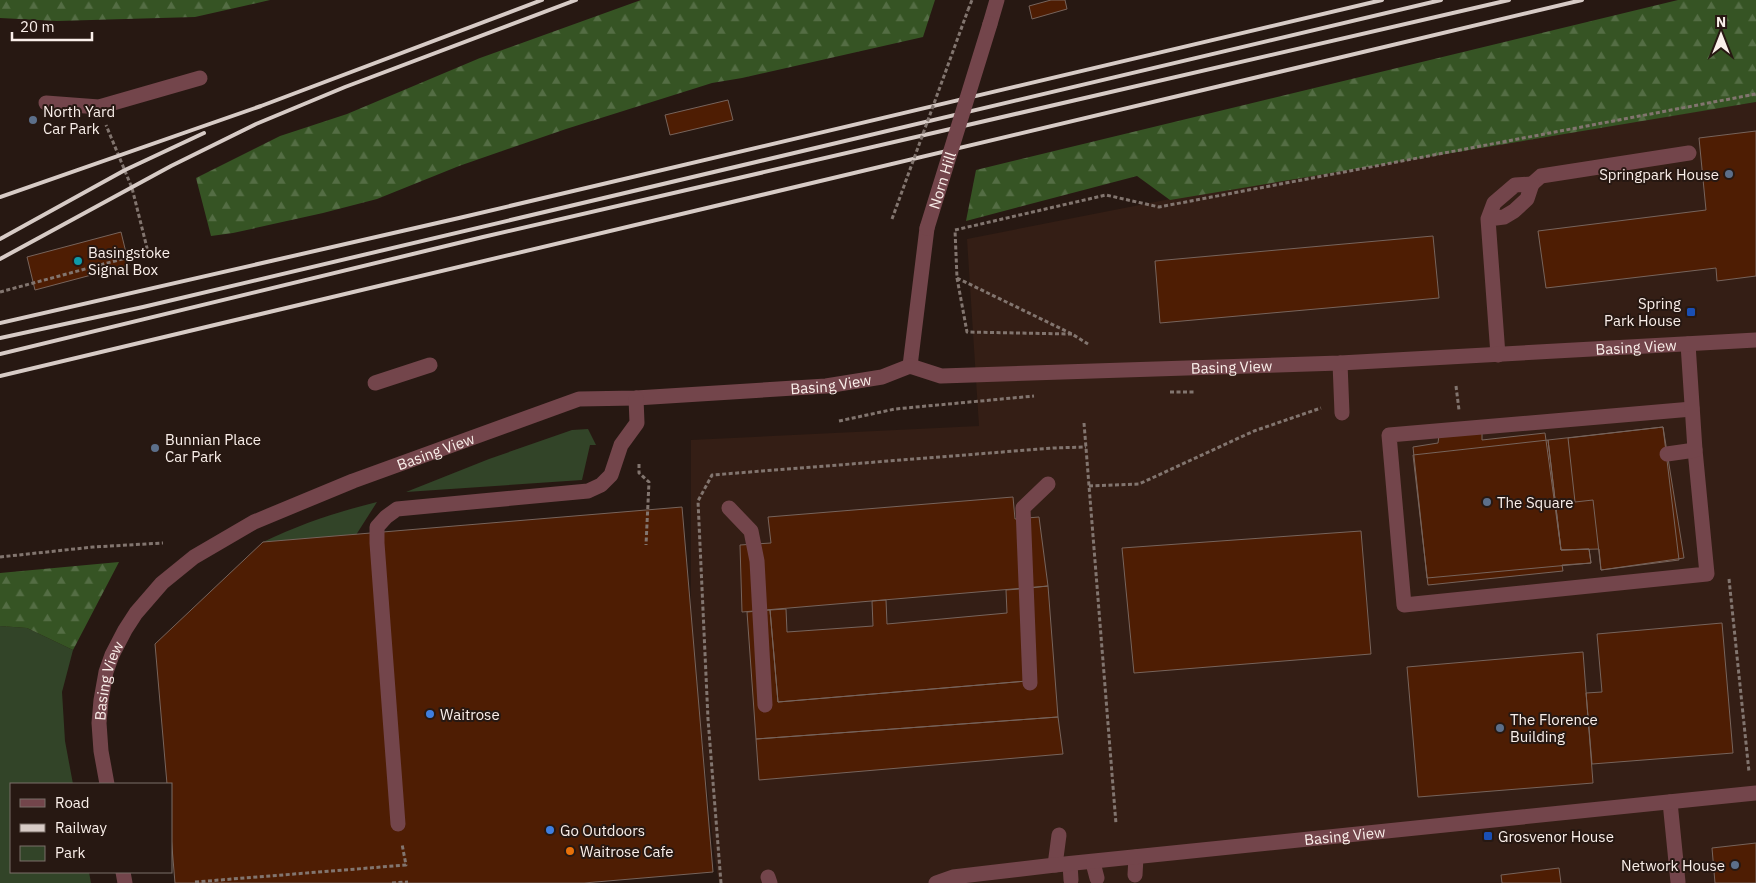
<svg xmlns="http://www.w3.org/2000/svg" width="1756" height="883" font-family="'IBM Plex Sans',sans-serif">
	<style>
		.built { fill: #341e15 }
		.green { fill: #324428 }
		.forest { fill: url(#forest-firs) }
		.building { fill: #4e1d03; stroke: #77645c }
		.lines { fill: none; stroke-linecap: round; stroke-linejoin: round }
		.path { stroke: #82756f; stroke-width: 3; stroke-dasharray: 4 2.5; stroke-linecap: butt }
		.minor { stroke: #73454b; stroke-width: 15 }
		.rail { stroke: #d7cbc6; stroke-width: 4 }
		.path-bridge { stroke: #82756f; stroke-width: 3; stroke-dasharray: 4 2.5; stroke-linecap: butt }
		.minor-bridge { stroke: #73454b; stroke-width: 15 }
		.service-dot { fill: #5c6f8a; stroke: #271812; stroke-width: 2 }
		.culture-dot { fill: #0f9aa8; stroke: #271812; stroke-width: 2 }
		.transit-dot { fill: #1a4fb4; stroke: #271812; stroke-width: 2 }
		.shop-dot { fill: #3f7fe0; stroke: #271812; stroke-width: 2 }
		.food-dot { fill: #e8710a; stroke: #271812; stroke-width: 2 }
		.labels { text-anchor: middle; dominant-baseline: central; stroke-width: 4; stroke-linejoin: round; paint-order: stroke }
		.poi-label { font-size: 15px; fill: #faefea; stroke: #271812; text-anchor: start }
		.street-label { font-size: 15px; fill: #faefea; stroke: #271812 }
	</style>
	<defs>
		<pattern id="forest-firs" width="22" height="20" patternUnits="userSpaceOnUse" patternTransform="scale(1.25)"><rect width="22" height="20" fill="#365424"/><path d="M5 1l3.5 6h-7zM16 11l3.5 6h-7z" fill="#546d44"/></pattern>
	</defs>
	<rect width="100%" height="100%" fill="#271812"/>
	<!-- built -->
	<path class="built" d="M1756,102v781h-1037l-5,-31 -23,-218v-194l288,-14 -12,-187 305,-60z"/>
	<!-- green -->
	<path class="green" d="M588,429l8,16h-6l-8,35 -176,12 83,-33 83,-29z
		M377,502l-21,33 -93,7c38,-18 73,-30 114,-40z
		M0,626l27,2 46,22 -11,42 3,49 8,43h-62v88h78l2,11h-91z"/>
	<!-- forest -->
	<path class="forest" d="M0,0h270l-75,17 -138,4 -57,-3z
		M641,0h294l-12,37 -181,41 -30,5 -146,46 -107,37 -82,33 -54,14 -90,20 -22,3 -15,-58 84,-42 67,-22 133,-56z
		M1678,0h78v102l-586,98 -33,-24 -171,45 10,-51z
		M119,562l-46,88 -46,-22 -27,-2v-53z"/>
	<!-- building -->
	<path class="building" d="M1051,0h14l2,9 -35,10 -3,-13z
		M728,100l5,20 -63,15 -5,-20z
		M1756,131v145l-39,5 -1,-13 -170,20 -8,-57 168,-21 -7,-72z
		M121,232l8,33 -94,25 -8,-33z
		M1433,236l6,62 -279,25 -5,-62z
		M1663,427l16,133 -78,10 -8,-70 -18,2 -7,-64z
		M1663,427l21,131 -83,12 -2,-21 -38,1 -13,-110z
		M1482,432v8l63,-7 16,117 28,-1 2,14 -164,15 -14,-131 25,-4 1,-8z
		M1548,440l13,110 28,-1 2,14 -29,2 1,6 -135,14 -15,-130z
		M1013,497l2,22 24,-2 9,69 -306,26 -2,-67 31,-2 -3,-26z
		M682,507l31,365 -129,11h-409l-4,-48v-51h-4l-12,-140 108,-102z
		M1361,531l10,123 -237,19 -12,-125z
		M1048,586l10,131 -302,22 -9,-127 23,-2 8,92 249,-21 -7,-92z
		M1020,589l7,92 -249,21 -8,-92 16,-1 1,23 86,-6 -1,-25 14,-1 1,24 120,-11 -1,-23z
		M1722,623l11,130 -141,11 -6,-71 16,-1 -5,-58z
		M1583,652l10,131 -175,14 -11,-130z
		M1058,717l5,37 -304,26 -3,-41z
		M1756,843v40h-41l-3,-35z
		M1559,868l2,15h-59l-1,-8z"/>
	<g class="lines">
		<!-- path -->
		<path class="path" d="M968,10l4,-10
			M957,278l115,56 16,10
			M0,292l148,-40 -16,-64 -26,-63
			M1072,334l-105,-2 -10,-54 -2,-48 151,-35 53,12 597,-113
			M1456,386l3,24
			M1170,392h25
			M839,421l56,-12 139,-13
			M1084,423l32,401
			M639,464v9l10,9 -3,63
			M1089,486l50,-2 115,-53 67,-23
			M0,557l93,-10 70,-4
			M1729,579l20,193
			M195,882l211,-17 -4,-21
			M392,883l16,-1
			M721,883l-13,-164 -10,-218 14,-26 341,-27 33,-1"/>
		<!-- minor -->
		<g class="minor">
			<path d="M990,24l7,-24"/>
			<path d="M46,103l53,4 101,-29"/>
			<path d="M1532,184l9,-8 148,-23"/>
			<path d="M1488,219l16,-2 10,-6 13,-12 5,-15 -17,1 -21,18 -6,16 10,136"/>
			<path d="M1340,363l2,50"/>
			<path d="M910,366l17,-138"/>
			<path d="M375,383l55,-18"/>
			<path d="M1692,409l-303,26 15,170 303,-31 -12,-124"/>
			<path d="M1667,454l28,-4 -7,-106"/>
			<path d="M729,508l22,23 6,30 8,144"/>
			<path d="M1030,683l-7,-175 25,-24"/>
			<path id="s1" d="M107,784l-6,-33 -2,-28 2,-23 5,-28 6,-17 13,-25 11,-17 26,-30 32,-26 60,-35 99,-41 226,-82 57,-1 190,-12 56,-9 28,-11 31,10 399,-13 416,-23"/>
			<path d="M1670,802l8,80"/>
			<path d="M398,824l-21,-281v-16l9,-10 11,-8 191,-18 13,-6 10,-10 10,-30 16,-22 -1,-25"/>
			<path d="M1091,862l2,1 4,15"/>
			<path d="M1070,864l1,16"/>
			<path d="M1055,865l4,-30"/>
			<path d="M123,872l2,11"/>
			<path d="M1135,875l1,-18"/>
			<path d="M768,877l2,6"/>
			<path id="s2" d="M936,883l17,-6 102,-12 701,-72"/>
		</g>
		<!-- rail -->
		<path class="rail" d="M0,197l261,-91 281,-106
			M0,239l125,-69 79,-37
			M0,259l171,-93 85,-42 89,-37 231,-87
			M0,323l459,-105 923,-218
			M0,338l143,-31 1298,-307
			M0,354l483,-117 1026,-237
			M0,376l1582,-376"/>
		<!-- path-bridge -->
		<path class="path-bridge" d="M892,219l76,-209"/>
		<!-- minor-bridge -->
		<path class="minor-bridge" id="s3" d="M927,228l63,-204"/>
	</g>
	<!-- markers -->
	<g class="service-dot">
		<circle cx="33" cy="120" r="5"/>
		<circle cx="1729" cy="174" r="5"/>
		<circle cx="155" cy="448" r="5"/>
		<circle cx="1487" cy="502" r="5"/>
		<circle cx="1500" cy="728" r="5"/>
		<circle cx="1735" cy="865" r="5"/>
	</g>
	<circle class="culture-dot" cx="78" cy="261" r="5"/>
	<g class="transit-dot">
		<rect x="1686" y="307" width="10" height="10" rx="2.5"/>
		<rect x="1483" y="831" width="10" height="10" rx="2.5"/>
	</g>
	<g class="shop-dot">
		<circle cx="430" cy="714" r="5"/>
		<circle cx="550" cy="830" r="5"/>
	</g>
	<circle class="food-dot" cx="570" cy="851" r="5"/>
	<g class="labels">
		<!-- poi labels -->
		<g class="poi-label">
			<text x="43" y="111">North Yard<tspan x="43" dy="17">Car Park</tspan></text>
			<text x="1719" y="174" text-anchor="end">Springpark House</text>
			<text x="88" y="252">Basingstoke<tspan x="88" dy="17">Signal Box</tspan></text>
			<text x="1681" y="303" text-anchor="end">Spring<tspan x="1681" dy="17">Park House</tspan></text>
			<text x="165" y="439">Bunnian Place<tspan x="165" dy="17">Car Park</tspan></text>
			<text x="1497" y="502">The Square</text>
			<text x="440" y="714">Waitrose</text>
			<text x="1510" y="719">The Florence<tspan x="1510" dy="17">Building</tspan></text>
			<text x="560" y="830">Go Outdoors</text>
			<text x="1498" y="836">Grosvenor House</text>
			<text x="580" y="851">Waitrose Cafe</text>
			<text x="1725" y="865" text-anchor="end">Network House</text>
		</g>
		<!-- street labels -->
		<g class="street-label">
			<text stroke="none"><textPath href="#s3" startOffset="50">Norn Hill</textPath></text>
			<text stroke="none"><textPath href="#s1" startOffset="1740">Basing View</textPath></text>
			<text stroke="none"><textPath href="#s1" startOffset="1335">Basing View</textPath></text>
			<text stroke="none"><textPath href="#s1" startOffset="930">Basing View</textPath></text>
			<text stroke="none"><textPath href="#s1" startOffset="525">Basing View</textPath></text>
			<text stroke="none"><textPath href="#s1" startOffset="105">Basing View</textPath></text>
			<text stroke="none"><textPath href="#s2" startOffset="412">Basing View</textPath></text>
		</g>
	</g>
	<!-- legend -->
	<rect x="10" y="783" width="162" height="90" fill="#271812" stroke="#7b6e68"/>
	<rect x="20" y="799" width="25" height="8" fill="#73454b" stroke="#7b6e68"/>
	<text x="55" y="808" font-size="15" fill="#faefea">Road</text>
	<rect x="20" y="824" width="25" height="8" fill="#d7cbc6" stroke="#7b6e68"/>
	<text x="55" y="833" font-size="15" fill="#faefea">Railway</text>
	<rect x="20" y="846" width="25" height="15" fill="#324428" stroke="#7b6e68"/>
	<text x="55" y="858" font-size="15" fill="#faefea">Park</text>
	<!-- north arrow -->
	<g transform="translate(1721 35)" stroke="#271812" stroke-width="4" paint-order="stroke">
	<path d="M0-4L9 19L0 12L-9 19Z" fill="#faefea"/>
	<text y="-8" font-size="14" font-weight="bold" text-anchor="middle" fill="#faefea">N</text>
	</g>
	<!-- scale -->
	<path d="M12 32v8h80v-8" fill="none" stroke="#faefea" stroke-width="2.5"/>
	<text x="20" y="32" font-size="15" fill="#faefea" stroke="#271812" stroke-width="4" paint-order="stroke">20 m</text>
</svg>
